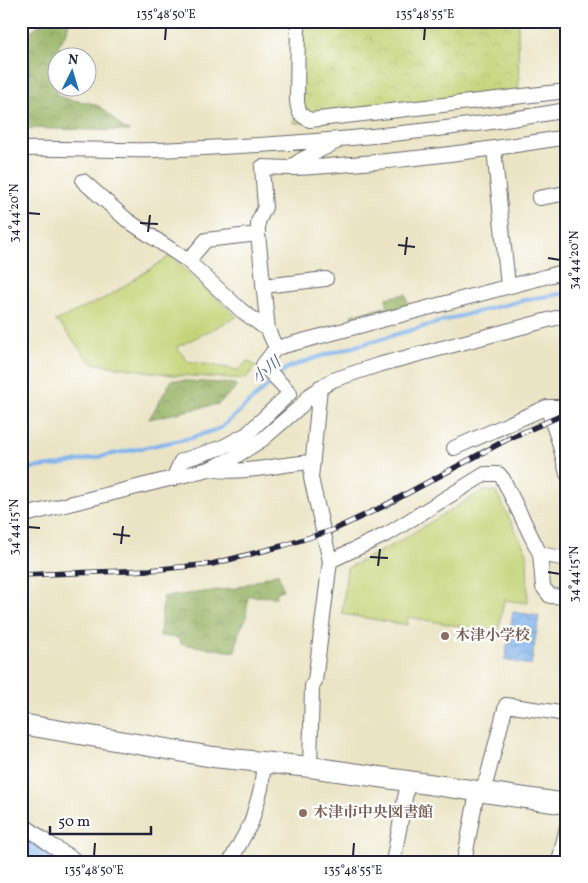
<svg xmlns="http://www.w3.org/2000/svg" width="588" height="883" font-family="Vollkorn,'Noto Serif JP',serif">
	<style>
		.green { fill: #c2d275; stroke: #727a58 }
		.forest { fill: url(#forest-crowns); stroke: #5e6b50 }
		.park { fill: url(#park-crowns); stroke: #727a58 }
		.water { fill: url(#water-waves); stroke: #516a94 }
		.lines { fill: none; stroke-linecap: round; stroke-linejoin: round }
		.stream { stroke: #80b2ec; stroke-width: 4 }
		.river { stroke: #80b2ec; stroke-width: 24 }
		.street-casing { stroke: #68666b; stroke-width: 16 }
		.secondary-casing { stroke: #68666b; stroke-width: 22 }
		.street { stroke: #fff; stroke-width: 14 }
		.secondary { stroke: #fff; stroke-width: 20 }
		.rail-casing { stroke: #22223b; stroke-width: 5.5 }
		.rail { stroke: #fff; stroke-width: 4; stroke-dasharray: 11; stroke-linecap: butt }
		.ticks { fill: none; stroke: #22223b; stroke-width: 2 }
		.education-dot { fill: #8d6e63; stroke: #fff; stroke-width: 2 }
		.labels { text-anchor: middle; dominant-baseline: central; stroke-width: 4.5; stroke-linejoin: round; paint-order: stroke }
		.education-label { font-size: 15px; font-weight: bold; fill: #785e54; stroke: #fff; text-anchor: start }
		.water-label { font-size: 16px; font-style: italic; fill: #485c82; stroke: #fff }
		.neatline { fill: none; stroke: #22223b; stroke-width: 2 }
		.ticks-label { font-size: 12px; text-anchor: middle; fill: #22223b }
	</style>
	<defs>
		<pattern id="forest-crowns" width="20" height="18" patternUnits="userSpaceOnUse" patternTransform="scale(1.25)"><rect width="20" height="18" fill="#99b466"/><path d="M2 6a3 3 0 1 1 6 0M12 15a3 3 0 1 1 6 0" fill="none" stroke="#7c9255"/></pattern>
		<pattern id="park-crowns" width="20" height="18" patternUnits="userSpaceOnUse" patternTransform="scale(1.25)"><rect width="20" height="18" fill="#c2d275"/><path d="M2 6a3 3 0 1 1 6 0M12 15a3 3 0 1 1 6 0" fill="none" stroke="#a6b466"/></pattern>
		<pattern id="water-waves" width="16" height="10" patternUnits="userSpaceOnUse" patternTransform="scale(1.25)"><rect width="16" height="10" fill="#80b2ec"/><path d="M0 5q4-4 8 0t8 0" fill="none" stroke="#6890c0"/></pattern>
	</defs>
	<rect width="100%" height="100%" fill="#fff"/>
	<filter id="ink" filterUnits="userSpaceOnUse"><feTurbulence type="fractalNoise" baseFrequency=".02" numOctaves="2"/><feDisplacementMap in="SourceGraphic" scale="10" xChannelSelector="R" yChannelSelector="G"/><feConvolveMatrix kernelMatrix="1 2 1 2 8 2 1 2 1" color-interpolation-filters="sRGB"/></filter>
	<filter id="wash" filterUnits="userSpaceOnUse"><feTurbulence type="fractalNoise" baseFrequency=".0096" numOctaves="4" result="noise"/><feDisplacementMap in="SourceGraphic" scale="20" xChannelSelector="R" yChannelSelector="G"/><feGaussianBlur stdDeviation="1.12" result="paint"/><feColorMatrix in="noise" values="0 0 0 0 0 0 0 0 0 0 0 0 0 0 0 0 0 1.4 0 .05"/><feComposite in="paint" operator="in"/></filter>
	<g filter="url(#wash)">
		<rect width="100%" height="100%" fill="#eae4c4"/>
		<!-- green -->
		<path class="green" d="M170,256l67,61 -60,30 10,14 52,9 8,-9 9,5 -11,13 -72,-4 -76,-11 -8,-3 -28,-36 -6,-4 52,-24z
			M484,490l12,2 31,61 1,50 -24,-3 -6,33 -90,-16 -1,8 -65,-11 5,-46 46,-23z"/>
		<!-- forest -->
		<path class="forest" d="M45,21h24l-2,11 -9,14 8,7 1,4 -9,1 -2,36c13,9 29,5 42,12 13,7 18,19 31,25l-108,-3v-96l10,-1z
			M406,294l3,15 -55,15 -3,-9 37,-8 -2,-9z
			M172,380l63,4 2,3 -19,17 -69,15z
			M278,573l5,17 -6,2 -1,5 -28,-1 -2,23 -7,13 -4,20 -54,-8 -3,-6 -18,-2 3,-39 73,-9z"/>
		<!-- park -->
		<path class="park" d="M298,21h220l1,73 -202,28 -23,1z"/>
		<!-- water -->
		<path class="water" d="M513,612l26,4 -8,49 -26,-5z"/>
		<g class="lines">
			<!-- stream -->
			<path class="stream" d="M21,469l38,-4 132,-27 30,-10 66,-60 31,-11 146,-42 65,-16 38,-6"/>
			<!-- river -->
			<path class="river" d="M21,847l21,15"/>
		</g>
	</g>
	<g filter="url(#ink)">
		<g class="lines">
			<!-- street casing -->
			<g class="street-casing">
				<path id="street" d="M298,21l-1,80c1,10 3,15 13,19l257,-29
					M21,149c46,-1 91,2 136,1 138,-5 274,-16 410,-40
					M494,149l14,137
					M290,168c25,0 49,-3 73,-5 68,-5 136,-15 204,-26
					M83,181l44,39 61,41 54,50 26,19 8,18
					M539,198l28,-5
					M188,261l18,-21 52,-6
					M263,286l63,-7
					M268,330l-10,-96v-12l7,-15 -3,-40 28,1 11,-8 35,-18
					M547,407l12,35 8,32
					M454,448l93,-41h12l8,-3
					M210,469c33,6 68,-5 102,-7
					M173,479l8,-18 42,-14 24,-13 43,-41 -27,-28 13,-17 291,-77
					M21,516l188,-47 24,-11 30,-19 38,-33 9,-11 23,-15 45,-15 189,-50
					M540,554l27,5
					M330,561l59,-28 96,-59h14l4,5 32,65 5,10 3,33 7,9 17,1
					M310,767l2,-81 3,-5 15,-120 -19,-83 9,-91
					M480,793l7,-15 19,-73 61,9
					M21,823l27,20 30,19
					M230,862l21,-39 10,-34 3,-26
					M393,862l15,-80
					M464,862l13,-70
					M559,862l8,-35"/>
			</g>
			<!-- secondary casing -->
			<g class="secondary-casing">
				<path id="secondary" d="M21,724l192,33 97,10 257,37"/>
			</g>
			<!-- street -->
			<use href="#street" class="street"/>
			<!-- secondary -->
			<use href="#secondary" class="secondary"/>
			<!-- rail casing -->
			<g class="rail-casing">
				<path id="rail" d="M21,575l129,-5 62,-6 70,-18 51,-16 49,-23 124,-67 61,-27"/>
			</g>
			<!-- rail -->
			<use href="#rail" class="rail"/>
		</g>
	</g>
	<!-- ticks -->
	<path class="ticks" d="M165,40l1,-12M424,40l1,-12M28,213l12,1M140,223l18,1M148,232l2,-17M398,245l17,2M405,255l2,-18M548,258l12,2M28,527l12,1M113,534l17,2M121,544l2,-18M370,557l18,1M378,566l2,-17M548,572l12,2M94,856l1,-13M353,856l1,-13"/>
	<!-- markers -->
	<g class="education-dot">
		<circle cx="445" cy="636" r="5"/>
		<circle cx="303" cy="813" r="5"/>
	</g>
	<g class="labels">
		<!-- education labels -->
		<g class="education-label">
			<text x="455" y="636">木津小学校</text>
			<text x="313" y="813">木津市中央図書館</text>
		</g>
		<!-- water labels -->
		<g class="water-label">
			<text transform="translate(267 371) rotate(-39)">小川</text>
		</g>
	</g>
	<!-- margin -->
	<rect width="588" height="883" fill="none" stroke="#fff" stroke-width="55"/>
	<!-- north arrow -->
	<g transform="translate(72 72) rotate(5)"><circle r="24" fill="#ffffff" stroke="#a7a7b1"/>
	<path d="M0-4L9 19L0 12L-9 19Z" fill="#1f6fb2"/>
	<text y="-8" font-size="14" font-weight="bold" text-anchor="middle" fill="#22223b">N</text>
	</g>
	<!-- scale -->
	<path d="M50 826v8h101v-8" fill="none" stroke="#22223b" stroke-width="2.5"/>
	<text x="58" y="826" font-size="15" fill="#22223b" stroke="#ffffff" stroke-width="4" paint-order="stroke">50 m</text>
	<rect x="28" y="28" width="532" height="828" class="neatline"/>
	<g class="ticks-label">
		<text x="166" y="18">135°48'50"E</text>
		<text x="425" y="18">135°48'55"E</text>
		<text transform="translate(14 213) rotate(-90)" y="4">34°44'20"N</text>
		<text transform="translate(574 260) rotate(-90)" y="4">34°44'20"N</text>
		<text transform="translate(14 527) rotate(-90)" y="4">34°44'15"N</text>
		<text transform="translate(574 574) rotate(-90)" y="4">34°44'15"N</text>
		<text x="94" y="874">135°48'50"E</text>
		<text x="353" y="874">135°48'55"E</text>
	</g>
</svg>
